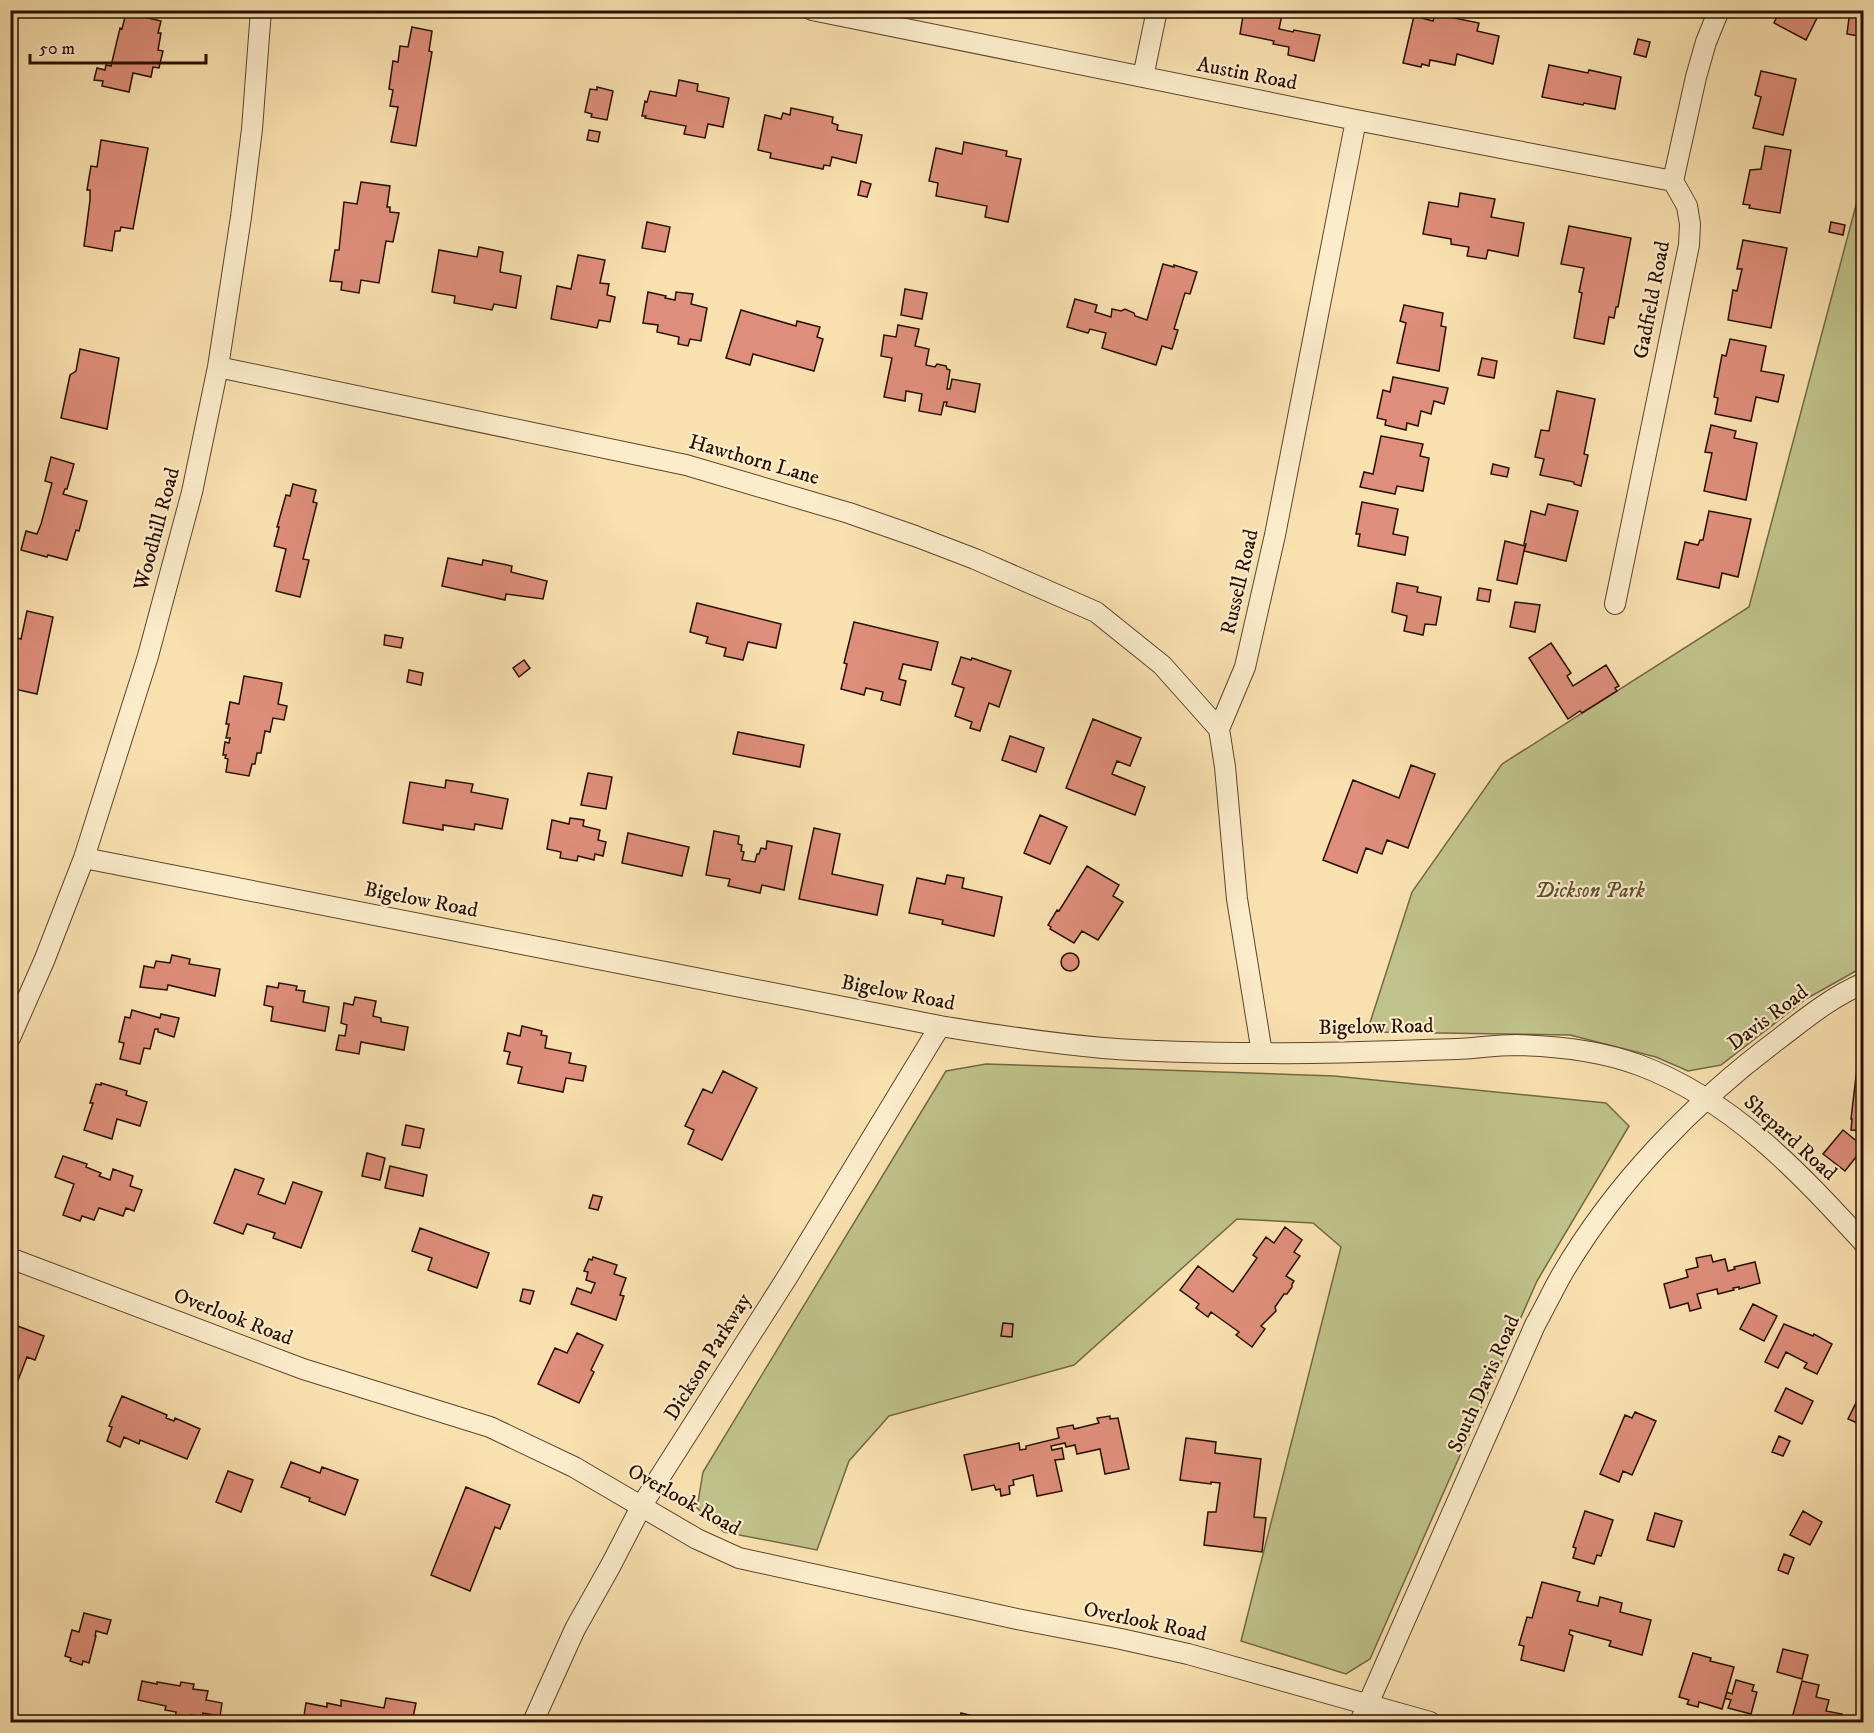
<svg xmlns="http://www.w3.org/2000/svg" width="1874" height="1733" font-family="'IM FELL DW Pica',serif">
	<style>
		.green { fill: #bfc28a; stroke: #736845; stroke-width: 1.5 }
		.building { fill: #de8e7a; stroke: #270f00; stroke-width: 1.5 }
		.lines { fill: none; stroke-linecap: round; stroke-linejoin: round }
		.minor-casing { stroke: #5c442c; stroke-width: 22 }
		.minor { stroke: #fbeccb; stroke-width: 20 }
		.labels { text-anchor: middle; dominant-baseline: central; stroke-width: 4.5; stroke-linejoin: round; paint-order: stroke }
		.street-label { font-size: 21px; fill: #270f00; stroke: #fbeccb }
		.park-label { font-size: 21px; font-style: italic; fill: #5c4e30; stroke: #fbeccb }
	</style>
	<rect width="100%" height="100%" fill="#f9e1af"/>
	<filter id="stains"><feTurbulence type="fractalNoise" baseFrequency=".00333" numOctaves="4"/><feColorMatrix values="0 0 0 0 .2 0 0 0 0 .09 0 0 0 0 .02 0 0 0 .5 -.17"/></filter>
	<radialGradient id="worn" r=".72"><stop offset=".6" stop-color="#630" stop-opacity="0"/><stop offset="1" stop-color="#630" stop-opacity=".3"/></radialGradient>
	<!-- green -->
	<path class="green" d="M1863,179v788l-57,32 -85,66 -33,6 -32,-14 -86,-22 -203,-3 45,-140 90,-128 247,-157z
		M986,1064l348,12 272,27 23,23 -92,155 -167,378 -24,15 -105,-33 100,-394 -28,-24 -76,-4 -163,146 -185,51 -40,45 -32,89 -93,-18 -27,-24 6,-36 243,-401z"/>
	<!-- building -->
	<path class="building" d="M1244,10h39l-4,19 14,3 1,-2 26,5 -6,26 -26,-6 1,-8 -16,-3 1,-3 -34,-7z
		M1780,10h41l-15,30 -32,-17z
		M1850,10h14v27l-17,-3z
		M126,13l35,8 -3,12h3l-3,17 5,1 -4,17 -6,-1 -2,10 -18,-4 -4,19 -27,-6 1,-5 -9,-1 3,-12 8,2 1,-5 5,1 9,-38 2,1z
		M1435,14l44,9 -2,8 22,5 -6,28 -36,-10 -2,11 -25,-5 -1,6 -7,-2 -1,3 -18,-4 11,-47 19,5z
		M412,27l20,4 -3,20 3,1 -16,94 -25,-4 7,-35 -8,-1 3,-16 -4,-1 4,-28 5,1 2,-16 8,1z
		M1638,39l12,3 -4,15 -12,-3z
		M1549,65l39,8 1,-3 32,7 -6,32 -31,-6 -1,2 -41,-8z
		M1761,71l35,8 -13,56 -30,-7 8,-31 -6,-2z
		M679,80l19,4 -1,7 32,7 -6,29 -15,-3 -3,14 -21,-4 2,-8 -41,-8 1,-2h-4l3,-15 2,1 3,-11 26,5z
		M597,87l16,4 -6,29 -16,-3 1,-3 -7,-2 5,-23 7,1z
		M791,108l42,9 -1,6 6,2 -1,5 25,5 -6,28 -24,-6 -2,9 -6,-1 -1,4 -53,-11 1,-5 -13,-3 7,-35 16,4 2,-6 7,2z
		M589,130l11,2 -2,10 -11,-2z
		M101,140l47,8 -15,81 -12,-2 -1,4h-5l-3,20 -28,-5 6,-46v-10h-3l4,-24 6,1z
		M964,142l43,9 -1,5 15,3 -13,63 -23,-5 2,-11 -51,-10 2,-13 -9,-2 7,-33 26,6z
		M1765,146l26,4 -11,63 -31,-5 1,-3 -7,-1 7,-34 11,-1z
		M861,181l10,3 -4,13 -9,-2z
		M361,182l29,4 -3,21h3v5l9,1 -6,29 -7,-1 -7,42 -18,-3 -2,13 -18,-3 1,-8 -12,-1 5,-31h4l5,-48 13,2z
		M1460,193l35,6 -4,18 33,6 -6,33 -30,-6 -2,9 -19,-3 2,-9 -18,-3v-5l-28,-5 6,-32 29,5z
		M647,222l23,5 -5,25 -23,-4z
		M1831,222l14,3 -2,10 -14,-3z
		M1569,226l62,12 -13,69h-2l-2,11 -5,-1 -5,27 -30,-6 8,-45 -3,-1 5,-24 -23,-4z
		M1743,240l44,8 -16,80 -43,-8 5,-30 4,1 5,-22h-5z
		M479,247l24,5 -3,20 21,4 -5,32 -22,-4 -2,6 -38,-7 1,-7 -23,-4 7,-42 38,7z
		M578,255l27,5 -5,23 9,1 -2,11 8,2 -5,25 -11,-2 -2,8 -46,-9 6,-33 14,3z
		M1163,264l11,3v-2l23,7 -7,22 -5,-1 -11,36 4,1 -6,19 -10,-3 -6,19 -54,-17 4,-15 -16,-4 -2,4 -21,-6 8,-28 22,6 -2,7 16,5 1,-8 9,2 4,-2 9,4 1,3 12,4z
		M905,289l22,4 -5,26 -21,-4z
		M648,292l18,4 -1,2 10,2 1,-8 17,2 -2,10 16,4 -6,33 -11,-2 -2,7 -10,-2 1,-7 -22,-5 1,-7 -15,-2z
		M1404,305l39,8 -2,13 5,1 -7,44 -42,-8 9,-40 -6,-2z
		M741,310l55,16 1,-5 23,6 -3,10 6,2 -9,32 -61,-17 -3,11 -24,-7z
		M898,325l21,4 -4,17 14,3 -3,16 9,2 2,-3 9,2 1,3 3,1 -3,19h3l2,-10 28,5 -5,28 -29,-6 1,-4h-3l-3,13 -22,-4 3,-17 -16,-3 -1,10 -21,-4 8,-39 -11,-2 3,-21 12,2z
		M1730,339l36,7 -5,25 23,4 -6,27 -22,-5 -5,24 -36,-7 3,-16 -4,-1 8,-42 4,1z
		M80,349l39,9 -12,71 -46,-11 9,-43 6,-4z
		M1482,358l15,3 -3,17 -16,-3z
		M1393,377l55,11 -4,16 -10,-3 -3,13 -10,-3 -3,15 -11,-3 -1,7 -21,-5 1,-5 -9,-2 6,-28 7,2z
		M1557,391l38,8 -11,55 4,1 -7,31 -7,-2v-2l-34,-7 4,-16 -9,-2 6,-27 8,1z
		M1711,425l25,6 -2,7 23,5 -11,57 -42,-9 8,-38 -7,-1z
		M1381,436l42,8 -3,12 9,2 -6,33 -26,-5 -2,8 -35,-7 4,-15 9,2z
		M51,457l23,7 -7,25h-2l-2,5 24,7 -8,30 -3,-1 -9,30 -19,-5 -1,2 -26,-7 5,-19 11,3 4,-10 11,-41 -7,-2z
		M1493,464l16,4 -2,9 -16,-3z
		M293,484l23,6 -3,12 4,1 -14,56 6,1 -9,37 -24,-6 10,-42 -12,-3 5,-19h-2l9,-32 4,1z
		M1362,502l36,7 -5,25 15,3 -3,18 -47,-9 2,-12h-4z
		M1548,504l30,7 -12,50 -42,-10 2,-7h-2l7,-33 14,4z
		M1709,511l42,8 -13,58 -16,-4 -3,15 -42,-9 8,-37 13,3 2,-5h3z
		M1505,541l20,5 -8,38 -20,-4z
		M448,558l34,7 1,-5 29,6 -1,6 36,9 -4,18 -37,-5 -1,6 -63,-14z
		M1397,583l21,4 -1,5 24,5 -5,28 -11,-1 -2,11 -19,-4 3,-15 -15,-4z
		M1479,588l12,2 -2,12 -12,-2z
		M1515,602l25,3 -5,27 -25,-5z
		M697,603l84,21 -5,24 -28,-6 -5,18 -19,-4 2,-8 -20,-5 2,-6 -18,-5z
		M27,611l26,6 -16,77 -27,-6v-38l3,-13 8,2z
		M854,622l84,20 -7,28 -28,-6 -4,15 7,2 -6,24 -19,-5 2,-8 -17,-4 -2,7 -23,-6 6,-25 -3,-1z
		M385,635l18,3 -2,10 -17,-3z
		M1551,643l20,30 -4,3 6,10 33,-21 13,21 -4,2 2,3 -35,22 -2,-2 -12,8 -39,-61z
		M961,657l10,3 1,-2 39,13 -12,36 -10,-4 -9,28 -10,-3 2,-6 -17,-6 9,-28 -12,-4z
		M524,660l6,8 -11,9 -6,-9z
		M409,670l14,3 -2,12 -14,-3z
		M244,676l38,7 -4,21 9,2 -3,14 -11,-2 -3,14 -5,-1 -4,22h-4l-2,11h-3l-3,12 -23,-4 2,-13 -3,-1 1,-3h-3l2,-13 4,1 1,-5h-4l3,-14h-3l4,-22 9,2z
		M1093,719l48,19 -11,28 -13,-5 -5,13 33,13 -10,28 -69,-27z
		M738,732l66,13 -4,22 -67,-13z
		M1010,736l34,12 -8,24 -34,-12z
		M1411,765l24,9 -27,74 -21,-8 -5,14 -16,-6 -9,25 -34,-13 30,-80 46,18z
		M588,773l24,4 -6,32 -25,-4z
		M446,780l27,4 -2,8 37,7 -6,30 -27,-5 -1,6 -31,-5v5l-40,-7 7,-41 35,6z
		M1040,815l27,12 -17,37 -26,-11z
		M570,818l14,2 -1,6 17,4 -2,10 8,2 -3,14 -8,-2 -1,6 -16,-4 -1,5 -17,-3 1,-6 -14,-3 5,-29 17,4z
		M814,828l26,6 -8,40 51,11 -6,30 -78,-16z
		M714,831l25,5 -1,8 4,1 -1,6 3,1 -2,8 13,2 2,-8h2l2,-6 5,1 1,-8 25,5 -8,44 -22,-5 -2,8 -32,-7 2,-7 -24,-4z
		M628,833l61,14 -7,29 -60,-13z
		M1087,866l32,19 -6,11 10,6 -25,38 -16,-9 -8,12 -24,-14 1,-2 -3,-2 9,-15 2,1z
		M947,875l17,3 -2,10 40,9 -8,39 -52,-12 1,-4 -34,-7 8,-35 28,6z
		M1061 962a9 9 0 1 1 18 0a9 9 0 1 1-18 0Z
		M172,955l18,4 -1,5 31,5 -5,27 -47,-11 -1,5 -27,-3 4,-21 10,2 2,-7 14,2z
		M279,983l18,3 -1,4 9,1 -2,11 26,5 -4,24 -54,-10 2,-14 -9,-2 3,-19 11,2z
		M355,997l21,4 -3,15 8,2v4l27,5 -4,23 -43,-8 -2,12 -23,-4 3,-15 6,1 2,-11 -6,-2 3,-20 9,2z
		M132,1010l28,8 1,-4 18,4 -5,19 -16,-5v-3h-3l-5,20 -6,-1 -4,16 -20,-5 4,-16 -5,-1 6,-25 5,1z
		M522,1026l20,5 -1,4 6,1 -2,12 26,5 -2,10 17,3 -3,15 -17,-3 -3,14 -45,-9 4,-16 -15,-3 3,-12 -6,-1 4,-18 12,3z
		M1857,1068l7,1v62l-13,-1 1,-11h-1z
		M723,1071l34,17 -35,72 -34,-16 6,-14 -9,-4 18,-37 9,4z
		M101,1083l26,8 -1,4 21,7 -7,24 -23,-7 -5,20 -28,-9 9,-27h-3l6,-19 5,1z
		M406,1125l18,4 -4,19 -18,-3z
		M1843,1130l21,17 -19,24 -22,-17z
		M367,1153l18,5 -5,22 -18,-4z
		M63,1156l24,8 -1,3 15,6 -2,3 11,4 3,-11 20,7 -3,10 12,4 -8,21 -8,-3 -3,8 -24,-8 -5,12 -12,-4 -2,5 -17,-6 11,-31 -19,-7z
		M390,1166l37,9 -4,21 -38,-8z
		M235,1169l29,10 -6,15 27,10 8,-22 29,10 -21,56 -28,-10 2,-5 -28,-9 -4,10 -29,-11z
		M593,1195l9,2 -4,13 -9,-2z
		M1285,1227l17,13 -8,12 6,4 -14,20 8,5 -2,3v3l-5,7h-3l-9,13 1,4 -15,15 4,3 -13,18 -16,-12 3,-3 -28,-20 -3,5 -12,-9 3,-4 -19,-14 18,-24 35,26 24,-34 -4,-3 13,-18 8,6z
		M420,1228l69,25 -12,35 -49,-18 4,-12 -20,-7z
		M1711,1255l2,7 12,-3 3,12 7,-2 -1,-2 21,-5 5,21 -21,6v-2l-6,1 1,2 -16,4 -1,-5 -20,5 4,14 -11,3 -2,-8 -18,5 -6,-24 24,-7 -2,-7 12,-3 -2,-9z
		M593,1257l24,8 -3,9 12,4 -6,17 4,1 -8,24 -45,-16 6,-16 14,5 4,-10 -9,-3 2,-8 -4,-1 5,-12 3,1z
		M523,1289l11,2 -4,13 -10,-3z
		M1753,1304l24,12 -13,25 -24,-12z
		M1003,1323l10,1 -1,13 -11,-1z
		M1784,1324l29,12 1,-2 18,10 -15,30 -13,-6 3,-5 -21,-11 -8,16 -13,-6z
		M15,1325l29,11 -9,24 -8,-3 -17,44v-65z
		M577,1333l26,12 -12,25 3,2 -15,31 -41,-19 17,-36 12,5z
		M1786,1388l27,13 -11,23 -27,-13z
		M1863,1389h1v37l-16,-7z
		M122,1396l45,19 -1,3 8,3 1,-3 25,11 -13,30 -47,-19 -1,4 -15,-7 -4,10 -13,-6 5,-14 -3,-1z
		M1635,1412l21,9 -24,54 -9,-4 -4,11 -19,-8 25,-59 7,3z
		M1110,1416v3l8,-1 11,51 -24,5 -5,-25 -23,5 -2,-9 -9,2 -1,-4 -14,3 1,4 10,-2 2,11 -9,1 7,31 -25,5 -4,-21 -20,5 1,5 -5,1 1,8 -9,2 -1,-7 -4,1 -2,-5 -22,5 -8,-35 55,-12 1,7 6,-1v-3l33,-8 -2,-10 16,-3 1,4 25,-6 -2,-5z
		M1779,1436l11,5 -7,15 -11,-4z
		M1186,1438l30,4 -1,11 46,6 -7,58 12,1 -4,34 -58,-7 4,-33h8l4,-29 -9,-1v2l-31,-4z
		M291,1462l29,11 2,-6 36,13 -13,35 -36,-14 1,-3 -29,-11z
		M228,1471l25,9 -12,32 -25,-10z
		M466,1487l44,18 -10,24 -5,-2 -25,64 -39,-16z
		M1585,1511l28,9 -12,36 -4,-1 -3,9 -21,-6 3,-10 -3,-1z
		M1803,1511l19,11 -12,23 -20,-10z
		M1655,1513l27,8 -8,26 -27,-7z
		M1784,1554l10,4 -6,16 -10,-4z
		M1542,1582l38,10 -3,9 21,5 2,-9 22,6 -2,9 31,8 -9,35 -33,-9 2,-5 -41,-11 -1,4 4,2 -9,35 -43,-11 3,-14 -5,-1 8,-28 5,1z
		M84,1613l27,7 -4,14 -11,-3 -1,5h1l-7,27 -6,-2 -1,4 -12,-4 1,-3 -6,-2 7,-26 7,2z
		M1783,1649l25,6 -6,24 -25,-7z
		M1693,1653l18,5 -1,3 24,6 -12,42 -23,-7 -1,5 -11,-3 2,-4 -10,-3z
		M1736,1680l18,5 -2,6 5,1 -6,22 -23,-6 3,-8 -6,-2 2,-6 5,2z
		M142,1681l15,3v-2l23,4 1,-4 13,2 -1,5 15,2 -2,9 16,3 -2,13 -17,-3 -1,4 -11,-2 -1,7 -15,-1 1,-9 -11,-2 1,-4 -28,-6z
		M1802,1681l17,4 -3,12 13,3 -3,11 16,3 -2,8h-49z
		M386,1698l30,5 -4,19h-109l3,-19 21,4v-4l14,3v-6l43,8z
		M961,1713l37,9h-39z"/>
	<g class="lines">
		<!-- minor casing -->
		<g class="minor-casing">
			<path id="minor" d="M812,10l544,110 317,61
				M1143,77l14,-67
				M218,367l468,98 163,48 66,23 60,23 121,53 66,53 57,64
				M1615,604l74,-359 1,-21 -3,-18 -14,-25 23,-104 10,-35 13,-32
				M84,858l856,168c54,9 108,17 163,22 53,4 107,5 159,5 65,1 130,-2 195,-4 19,-1 40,-4 59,-4 41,1 85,6 123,20 92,34 160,107 225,178
				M10,1038l34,-77 40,-103 64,-202 44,-164 26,-125 23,-150 11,-88 9,-119
				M1262,1053l-25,-154 -12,-132 -6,-38 26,-62 30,-132 81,-415
				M10,1258l293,111 187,58 84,40 123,72 42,19 278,61 104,20 67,15 242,68
				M533,1722l42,-93 36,-64 31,-60 146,-229 152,-250
				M1360,1722l175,-397c9,-16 17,-33 26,-49 54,-93 133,-174 219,-238 26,-20 53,-42 84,-55"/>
		</g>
		<!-- minor -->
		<use href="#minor" class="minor"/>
	</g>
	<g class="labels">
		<!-- street labels -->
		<g class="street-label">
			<text transform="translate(1247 74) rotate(11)">Austin Road</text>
			<text transform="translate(1652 300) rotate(-79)">Gadfield Road</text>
			<text transform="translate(754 460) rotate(16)">Hawthorn Lane</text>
			<text transform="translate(157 529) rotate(-75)">Woodhill Road</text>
			<text transform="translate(1240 582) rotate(-77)">Russell Road</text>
			<text transform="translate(421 900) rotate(11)">Bigelow Road</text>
			<text transform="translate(898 993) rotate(11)">Bigelow Road</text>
			<text transform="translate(1768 1018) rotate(-37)">Davis Road</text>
			<text transform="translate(1376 1027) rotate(-1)">Bigelow Road</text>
			<text transform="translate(1790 1138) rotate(42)">Shepard Road</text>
			<text transform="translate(233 1317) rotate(21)">Overlook Road</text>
			<text transform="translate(708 1357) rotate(-58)">Dickson Parkway</text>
			<text transform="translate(1484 1384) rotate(-66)">South Davis Road</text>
			<text transform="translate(684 1500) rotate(29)">Overlook Road</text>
			<text transform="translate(1145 1622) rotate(12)">Overlook Road</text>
		</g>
		<!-- park labels -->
		<g class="park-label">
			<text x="1590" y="891">Dickson Park</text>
		</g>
	</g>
	<!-- margin -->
	<rect width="1874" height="1733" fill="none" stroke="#f9e1af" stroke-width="36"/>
	<rect x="12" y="12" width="1850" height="1709" fill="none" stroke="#270f00" stroke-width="3"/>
	<rect x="18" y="18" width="1838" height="1697" fill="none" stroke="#270f00" stroke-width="1.5"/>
	<!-- scale -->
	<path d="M30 54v9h176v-9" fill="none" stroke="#270f00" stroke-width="3"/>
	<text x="39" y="54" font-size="18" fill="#270f00" stroke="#fbeccb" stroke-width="4.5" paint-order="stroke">50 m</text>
	<rect width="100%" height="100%" filter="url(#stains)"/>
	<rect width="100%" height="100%" fill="url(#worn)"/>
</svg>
